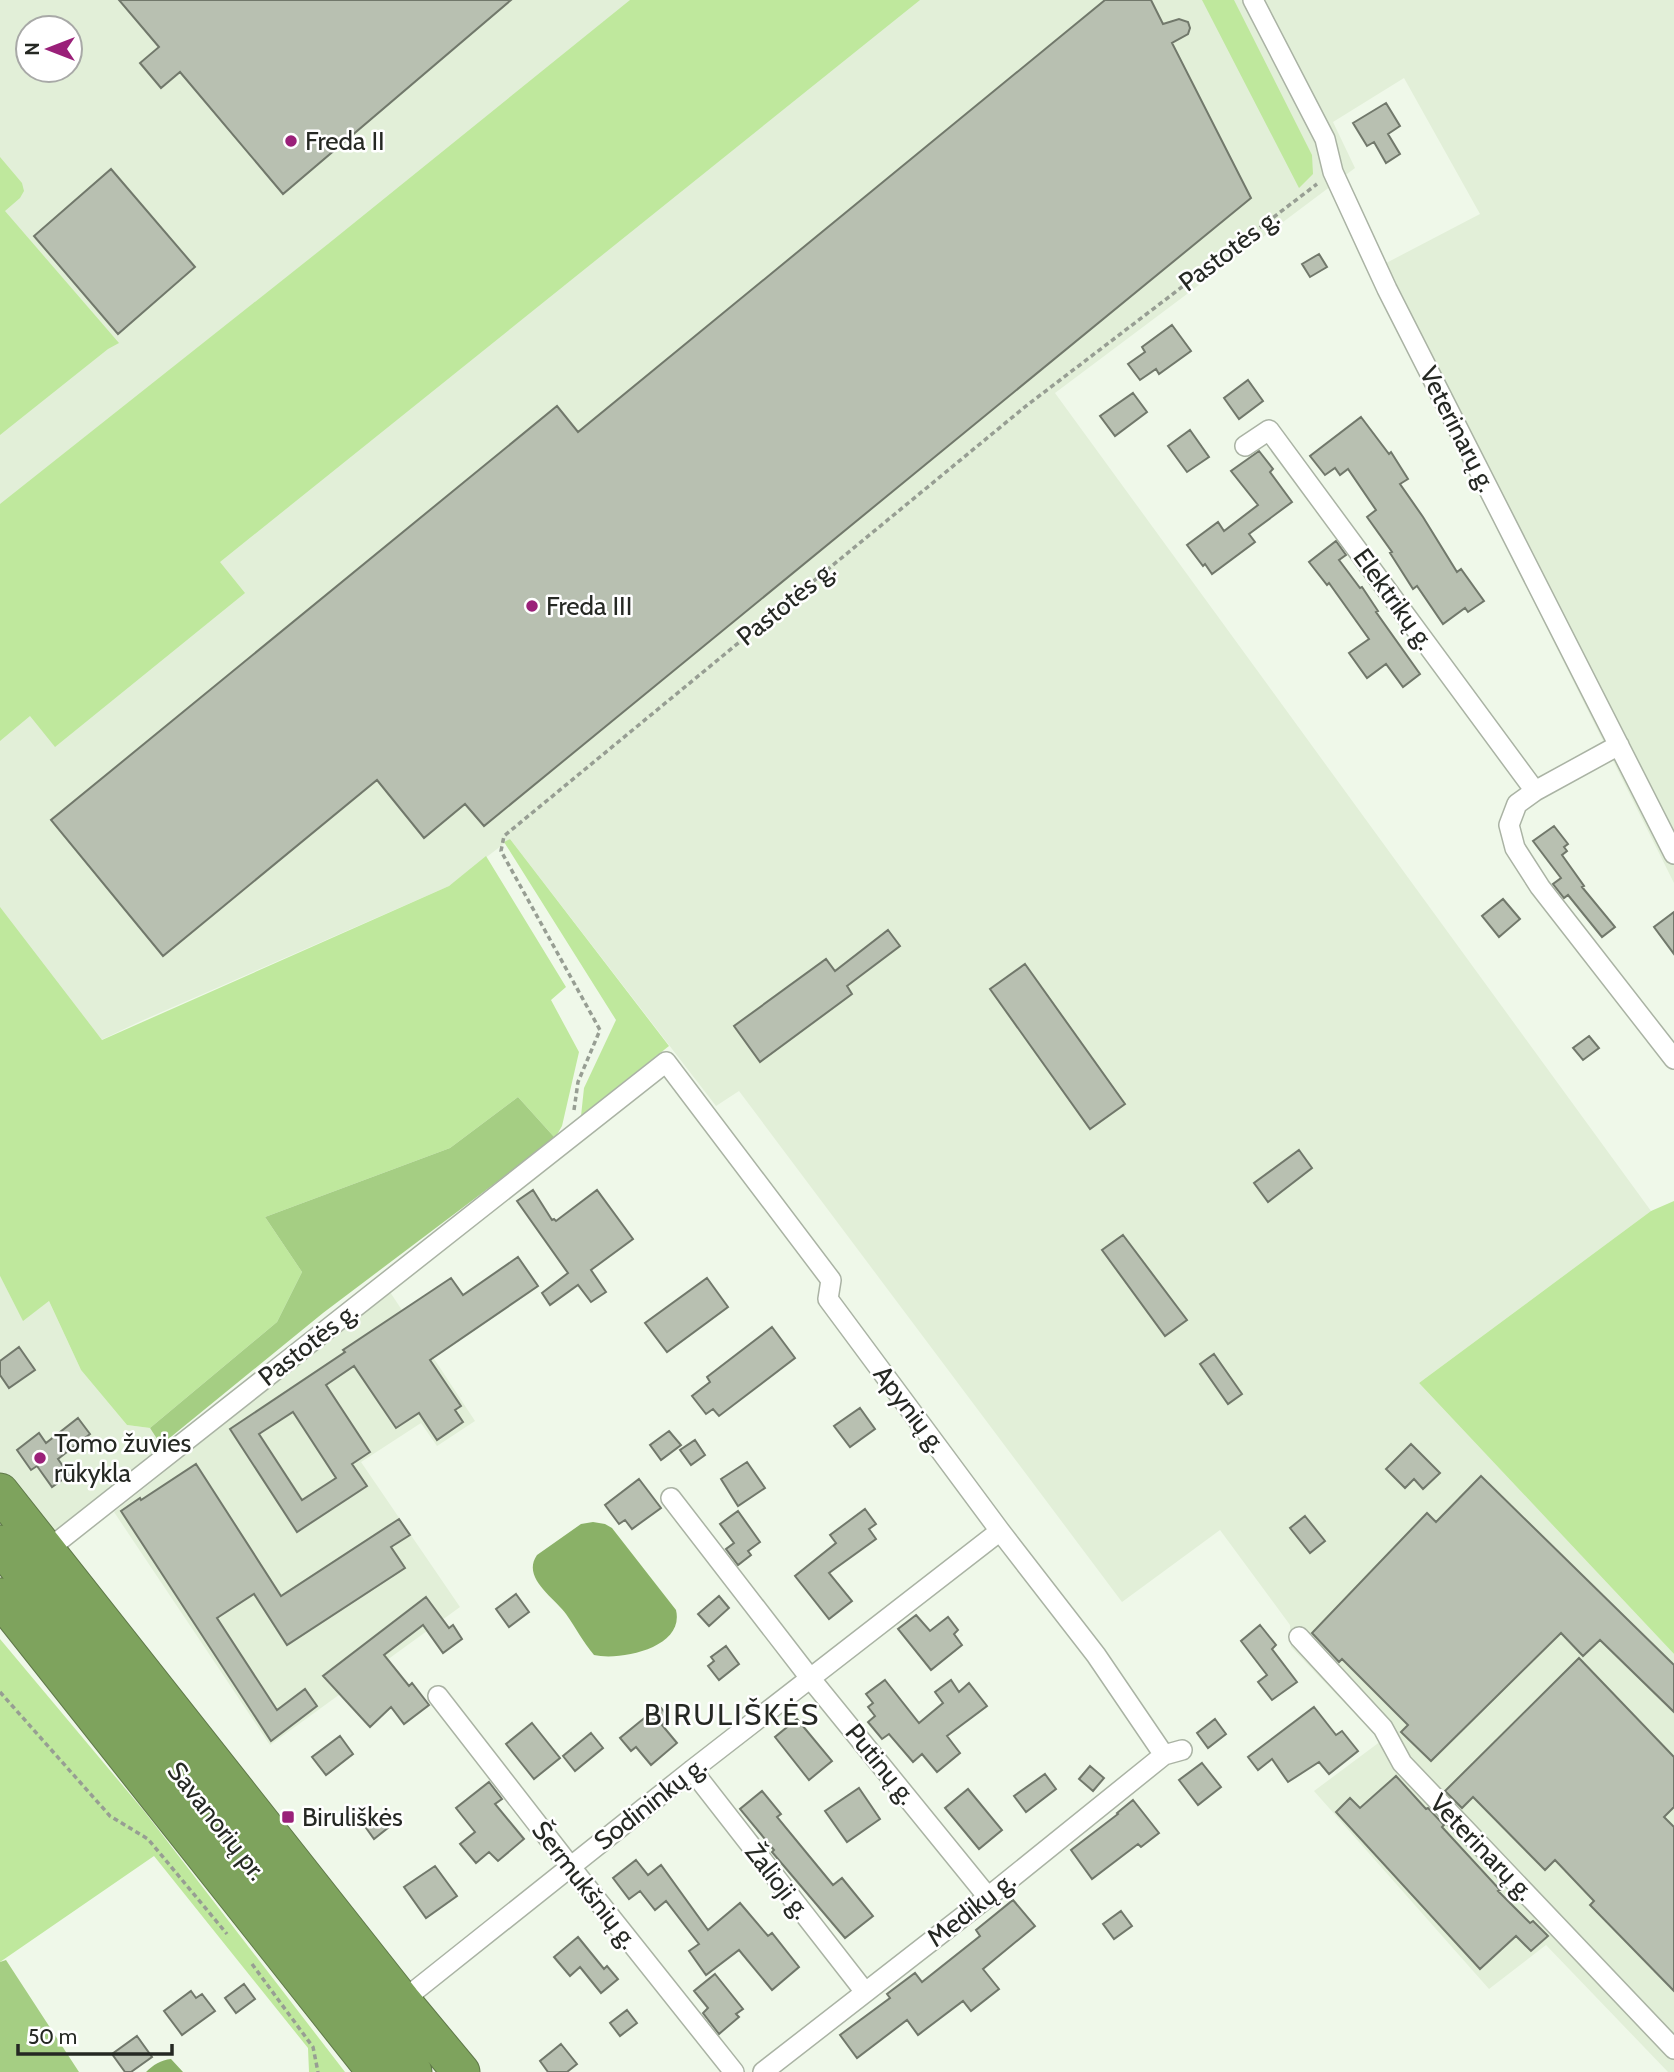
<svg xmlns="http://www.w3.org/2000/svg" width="1674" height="2072" font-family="Cabin,sans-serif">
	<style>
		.built { fill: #e2efd8; fill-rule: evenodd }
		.green { fill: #bfe89d }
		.forest { fill: #a5ce83 }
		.water { fill: #8ab167 }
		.building { fill: #b8c0b1; stroke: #71786b; stroke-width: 2; fill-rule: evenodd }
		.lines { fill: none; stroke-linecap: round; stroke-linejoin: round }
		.street-casing { stroke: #aab3a4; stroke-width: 22 }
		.highway-casing { stroke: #5f7849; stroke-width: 39 }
		.path { stroke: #979e93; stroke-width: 3.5; stroke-dasharray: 5 3.5; stroke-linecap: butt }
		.street { stroke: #fff; stroke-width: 19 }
		.highway { stroke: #7ea35d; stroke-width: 37 }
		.poi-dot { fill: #9a2079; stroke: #fff; stroke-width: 2.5 }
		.labels { text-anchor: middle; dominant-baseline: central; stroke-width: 5; stroke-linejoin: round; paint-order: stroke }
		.poi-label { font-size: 26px; fill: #252823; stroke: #fff; text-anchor: start }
		.street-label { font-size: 26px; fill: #252823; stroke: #fff }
		.quarter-label { font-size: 30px; letter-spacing: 2px; fill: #252823; stroke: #fff }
	</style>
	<rect width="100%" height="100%" fill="#eff8e9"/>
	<!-- built -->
	<path class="built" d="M0,0h1674v883l-305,-611 111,-58 -76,-136 -71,44 22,46 -300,225 596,818 -232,172 255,271v418h-6l-122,-127 -57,44 -175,-198 67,-50 -90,-94 -1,-22 -70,-95 -98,72 -383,-511 -23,15 -206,-267 -61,47 -310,136 -139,66zM28,28h42v42h-42z
		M0,1276l23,44 26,-19 32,69 46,55 23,3 11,17 -95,82 -15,3 -51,-50z
		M390,1292l85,129 -38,25 -16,-23 -60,39 99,145 -190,138 -156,-233z"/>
	<!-- green -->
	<path class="green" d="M630,0h290l-700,562 25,31 -190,154 -25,-31 -30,25v-237l328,-260z
		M1202,0h32l78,155 1,19 -14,14z
		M0,157l22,26 2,8 -4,7 -15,13 114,132 -11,6 -108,86z
		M510,839l159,207 -88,70 3,-28 32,-68 -112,-178z
		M486,856l80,131 -15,13 28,52 -17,74 -7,12 -37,-41 -68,51 -185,69 37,55 -25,50 -127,106 -23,-3 -46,-55 -32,-69 -26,20 -23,-45v-369l102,133 347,-154z
		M1674,1201v453l-255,-271 232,-172z
		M0,1639l144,172 201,261h-36l-1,-24 -154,-192 -154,106z"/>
	<!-- forest -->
	<path class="forest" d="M518,1097l37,41 -232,175 -162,132 -11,-17 127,-106 25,-50 -37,-55 185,-69z
		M6,1960l73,112h-79v-110z"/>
	<!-- water -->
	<path class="water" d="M593,1522l12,2 7,4 64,82c9,38 -56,51 -82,45 -11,-13 -18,-27 -28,-41 -11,-16 -45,-36 -29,-59l44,-31z
		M171,2059l12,13h-37c7,-7 15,-12 25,-13z"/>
	<!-- building -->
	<path class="building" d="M119,0h392l-228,194 -103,-122 -19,16 -21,-25 19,-16z
		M1105,0h46l12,24 16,-5 9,3 2,6 -2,6 -16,9 79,155 -767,628 -19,-22 -41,34 -47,-58 -214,176 -112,-136 506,-414 21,26z
		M1386,103l14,23 -12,8 12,20 -14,9 -12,-21 -7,4 -14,-23z
		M111,169l84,98 -77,67 -84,-98z
		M1319,254l8,13 -17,10 -8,-13z
		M1172,325l19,26 -32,23 -3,-5 -16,11 -12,-16 17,-12 -3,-5z
		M1248,380l15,21 -24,18 -15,-21z
		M1133,393l14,19 -32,24 -15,-20z
		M1361,417l28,37 2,-2 17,27 -8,5 23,33 34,55 4,-3 23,32 -16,11 -3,-4 -22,16 -26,-38 -4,3 -23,-36 2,-1 -25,-35 9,-7 -28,-41 -8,6 -5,-7 -10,7 -15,-19z
		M1190,430l19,27 -22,15 -19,-26z
		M1259,451l14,18 -3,3 22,30 -43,32 6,8 -43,32 -7,-10 -2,2 -16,-21 31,-23 6,9 34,-26 -27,-34z
		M1336,541l10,14 -7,5 21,28 2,-1 16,24 -2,1 44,62 -17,13 -17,-23 -19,14 -18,-25 20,-14 -40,-56 -2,2 -18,-23z
		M1554,826l14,18 -4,3 3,4 -5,4 22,31 -2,1 33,40 -13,10 -34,-42 -4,3 -11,-14 8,-6 -28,-37z
		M1503,899l17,20 -21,18 -17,-21z
		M1674,912v42l-20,-27z
		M888,930l12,16 -53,40 5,8 -92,68 -26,-36 92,-67 9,12z
		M1025,964l100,140 -35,25 -100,-140z
		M1589,1036l10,12 -16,12 -10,-12z
		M1299,1150l13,18 -44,34 -14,-19z
		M533,1190l19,30 2,-1 2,2 41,-31 36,49 -42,31 15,22 -15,10 -13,-17 -28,20 -8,-12 26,-20 -51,-72z
		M1123,1235l64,85 -22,16 -63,-86z
		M518,1257l20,29 -108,74 31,46 -6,4 8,12 -26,18 -18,-27 -23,15 -42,-62 -28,19 44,67 -18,12 15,22 -70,46 -67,-103 115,-77 -2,-2 108,-72 12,17zM293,1412l43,66 -34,22 -43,-66z
		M707,1278l21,29 -61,45 -22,-29z
		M772,1327l23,31 -76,58 -6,-7 -7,5 -14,-18 18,-14 -3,-5z
		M19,1347l16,23 -26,18 -9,-13v-14z
		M1214,1354l28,40 -14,10 -28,-40z
		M860,1408l15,21 -25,18 -16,-21z
		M78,1418l12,16 -32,25 11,16 -17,12 -15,-21 -6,4 -14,-20 22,-17 7,10z
		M669,1431l12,14 -20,15 -11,-15z
		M695,1440l10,15 -14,10 -11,-15z
		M1411,1444l29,29 -17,16 -9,-10 -9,9 -19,-19z
		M747,1462l18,26 -27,18 -17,-27z
		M196,1464l85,132 118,-77 11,16 -19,12 14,21 -118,77 -33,-51 -37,24 60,92 28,-21 12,17 -46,35 -150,-230 19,-13 1,2z
		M1481,1476l193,189v47l-74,-72 -17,16 -22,-23 -130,128 -30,-29 7,-7 -66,-66 -3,3 -27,-29 115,-120 9,9z
		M639,1479l22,29 -29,21 -7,-9 -6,4 -14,-19z
		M865,1509l11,15 -7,5 7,10 -47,34 23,28 -23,18 -34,-43 41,-33 -6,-8z
		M738,1511l22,31 -12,9 3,4 -13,10 -12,-16 8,-6 -14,-19z
		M1305,1516l20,25 -15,12 -20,-25z
		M516,1594l13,18 -20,15 -13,-18z
		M719,1596l10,12 -20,18 -11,-12z
		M426,1597l23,31 4,-3 9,14 -19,14 -20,-28 -39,30 25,31 3,-3 17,22 -25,19 -13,-17 -21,20 -47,-51z
		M916,1615l14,16 18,-14 10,13 -4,4 8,11 -31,25 -33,-41z
		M1260,1625l16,20 -4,4 25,33 -25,18 -14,-18 9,-7 -26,-34z
		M726,1646l13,18 -20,16 -11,-14 6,-5 -3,-4z
		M1579,1658l95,99v50l-10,10 10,10v164l-84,-86 4,-4 -39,-41 -10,10 -72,-73 -11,11 -17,-17z
		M885,1680l34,43 24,-20 -8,-11 16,-12 8,12 10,-9 18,23 -40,30 13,17 -23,19 -15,-18 -9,8 -24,-28 -7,5 -14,-17 7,-6 -7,-9 5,-4 -7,-9z
		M659,1706l11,12 -8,7 15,18 -26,22 -15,-18 -5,4 -11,-13z
		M1314,1707l22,28 6,-4 16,20 -29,23 -10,-12 -31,20 -16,-23 -14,11 -10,-13z
		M797,1719l35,42 -23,19 -34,-43z
		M1215,1719l11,15 -18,14 -11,-15z
		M532,1723l28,35 -26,21 -28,-35z
		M591,1733l12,15 -28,23 -12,-15z
		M340,1736l13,18 -27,21 -14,-18z
		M1202,1763l19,24 -23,18 -19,-25z
		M1090,1766l14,12 -11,13 -14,-12z
		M1045,1774l11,15 -30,23 -12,-16z
		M1396,1776l30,33 2,-1 16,17 -2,2 58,63 -2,1 32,32 3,-2 15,15 -17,15 -15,-15 -36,33 -144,-157 14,-14 10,10z
		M489,1782l13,17 -7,5 29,35 -26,22 -9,-9 -13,11 -16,-19 15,-12 -19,-24z
		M859,1788l21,31 -33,23 -22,-31z
		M968,1789l34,41 -23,19 -34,-41z
		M762,1791l19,23 -4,3 56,68 9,-7 31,38 -28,22 -73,-86 2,-2 -34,-41z
		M1133,1800l26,33 -18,14 -3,-3 -46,35 -21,-29 47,-36 -1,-1z
		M379,1814l10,13 -15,12 -10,-14z
		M636,1860l12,15 13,-10 47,65 32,-27 28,33 4,-3 27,34 -27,23 -33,-40 -33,25 -17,-24 10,-7 -33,-43 -11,9 -15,-19 -11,8 -16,-21z
		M435,1866l22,30 -31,22 -22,-31z
		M1013,1900l22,26 -52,43 16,20 -28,22 -8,-10 -45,34 -11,-15 -50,38 -17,-23 50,-37 -3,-4 28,-21 7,9 58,-46 -4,-6z
		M1121,1911l11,15 -18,13 -11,-15z
		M578,1937l26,32 3,-3 11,13 -17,14 -21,-26 -10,9 -16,-19z
		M715,1974l28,35 -7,5 3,3 -20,17 -16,-21 5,-5 -14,-17z
		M244,1984l11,15 -19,14 -11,-15z
		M191,1991l5,7 6,-4 13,17 -33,24 -18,-24z
		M627,2010l10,13 -17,13 -10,-13z
		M137,2036l15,21 -21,15h-6l-13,-18z
		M561,2044l16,20 -10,8h-19l-8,-11z"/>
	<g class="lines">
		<!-- street casing -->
		<g class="street-casing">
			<path id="street" d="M1253,0l72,139 8,33 54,117 287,565
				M1245,446l24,-16 266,361 84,-46
				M1535,791l-18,13 -8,21 6,23 25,39 134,172
				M671,1498l139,180 178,219
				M46,1551l620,-489 165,218 -3,19 172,232 96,124 68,100
				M1299,1637l84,91 19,35 272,286
				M438,1696l132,170 164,206
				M692,1770l173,222
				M402,2001l290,-231 308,-239
				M763,2072l225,-175 176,-142 18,-5"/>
		</g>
		<!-- highway casing -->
		<g class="highway-casing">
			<path id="highway" d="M0,1492l402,509 59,71
				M0,1544l413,528
				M0,1597l376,475"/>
		</g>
		<!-- path -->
		<path class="path" d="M574,1110l4,-28 22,-52 -99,-179 3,-15 522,-430 291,-222
			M0,1692l110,124 38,23 79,95
			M252,1964l61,83 5,25"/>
		<!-- street -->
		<use href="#street" class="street"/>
		<!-- highway -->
		<use href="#highway" class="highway"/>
	</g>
	<!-- markers -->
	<g class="poi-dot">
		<circle cx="291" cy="141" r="7"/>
		<circle cx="532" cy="606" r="7"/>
		<circle cx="40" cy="1458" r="7"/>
		<rect x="281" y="1810" width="14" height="14" rx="3.5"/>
	</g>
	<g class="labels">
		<!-- poi labels -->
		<g class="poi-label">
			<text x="305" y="141">Freda II</text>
			<text x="546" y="606">Freda III</text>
			<text x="54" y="1443">Tomo žuvies<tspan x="54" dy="30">rūkykla</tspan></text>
			<text x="302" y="1817">Biruliškės</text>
		</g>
		<!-- street labels -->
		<g class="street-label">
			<text transform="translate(1229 250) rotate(-37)">Pastotės g.</text>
			<text transform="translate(1458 429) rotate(63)">Veterinarų g.</text>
			<text transform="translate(1394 599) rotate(54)">Elektrikų g.</text>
			<text transform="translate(786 603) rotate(-39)">Pastotės g.</text>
			<text transform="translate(308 1344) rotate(-38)">Pastotės g.</text>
			<text transform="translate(910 1409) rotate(53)">Apynių g.</text>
			<text transform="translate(881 1764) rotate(51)">Putinų g.</text>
			<text transform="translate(650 1803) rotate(-38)">Sodininkų g.</text>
			<text transform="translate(217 1821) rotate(52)">Savanorių pr.</text>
			<text transform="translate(1482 1847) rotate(46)">Veterinarų g.</text>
			<text transform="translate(778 1881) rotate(52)">Žalioji g.</text>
			<text transform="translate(585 1885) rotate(52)">Šermukšnių g.</text>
			<text transform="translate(971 1909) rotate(-38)">Medikų g.</text>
		</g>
		<!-- quarter labels -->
		<g class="quarter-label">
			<text x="732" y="1714">BIRULIŠKĖS</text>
		</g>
	</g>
	<!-- north arrow -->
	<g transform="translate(49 49) rotate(270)"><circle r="33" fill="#ffffff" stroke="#a8a9a7" stroke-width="2"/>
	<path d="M0-5L12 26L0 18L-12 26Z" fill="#9a2079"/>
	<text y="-10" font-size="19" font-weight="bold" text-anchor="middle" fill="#252823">N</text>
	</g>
	<!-- scale -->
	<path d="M18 2044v10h154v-10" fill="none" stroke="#252823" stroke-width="3.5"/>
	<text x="28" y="2044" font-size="21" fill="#252823" stroke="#ffffff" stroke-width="5" paint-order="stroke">50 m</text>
</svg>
